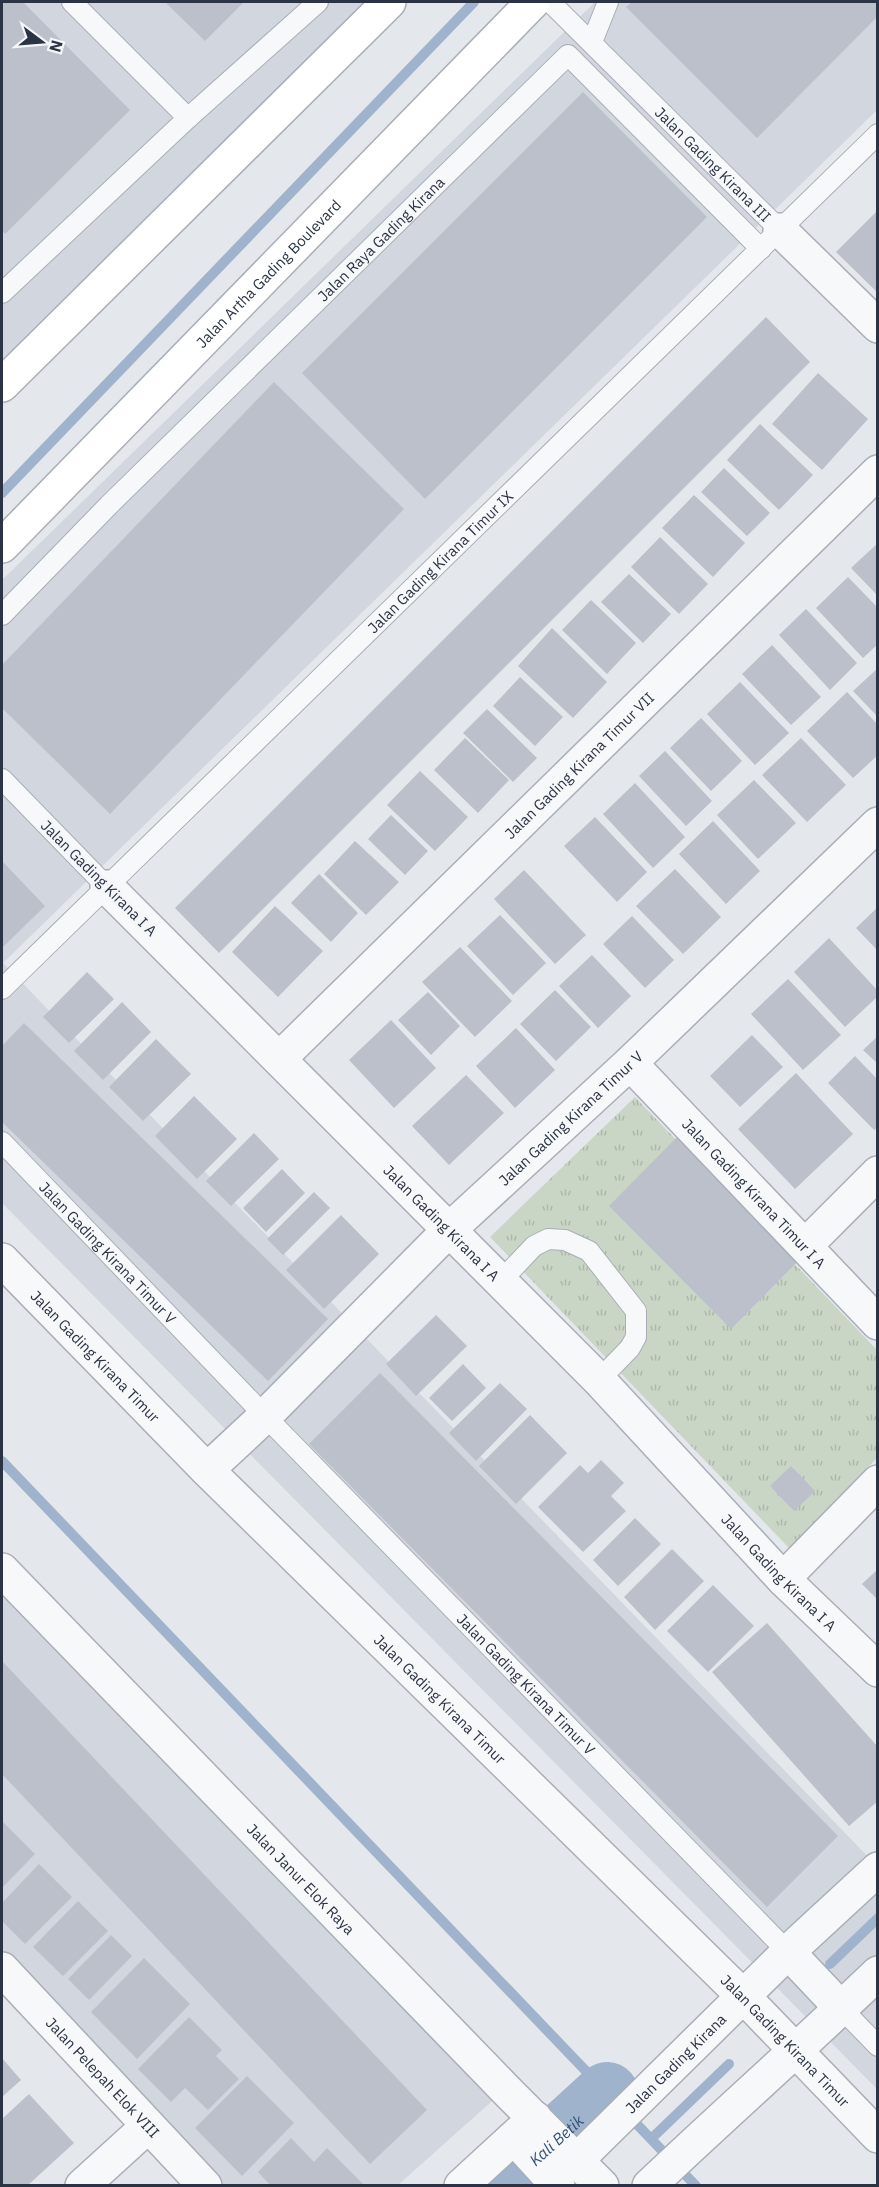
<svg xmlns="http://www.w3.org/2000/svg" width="879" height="2187" font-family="'IBM Plex Sans',sans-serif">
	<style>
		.built { fill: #d2d6de }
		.park { fill: url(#park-tufts) }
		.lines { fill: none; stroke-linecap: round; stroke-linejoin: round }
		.stream { stroke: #9fb4cc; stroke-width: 10 }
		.river { stroke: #9fb4cc; stroke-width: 64 }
		.building { fill: #bbc0ca }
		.service-casing { stroke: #a9aeb7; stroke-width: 22 }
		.minor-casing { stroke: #a9aeb7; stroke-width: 36 }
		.secondary-casing { stroke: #a9aeb7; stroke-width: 36 }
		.service { stroke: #f7f8fa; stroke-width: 20 }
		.minor { stroke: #f7f8fa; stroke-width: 33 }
		.secondary { stroke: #fff; stroke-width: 33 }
		.labels { text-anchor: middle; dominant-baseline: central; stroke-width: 6; stroke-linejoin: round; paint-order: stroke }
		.street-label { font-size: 15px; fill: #2b3445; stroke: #f4f6f9 }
		.water-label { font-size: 16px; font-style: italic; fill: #34527a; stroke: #f4f6f9 }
	</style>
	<defs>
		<pattern id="park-tufts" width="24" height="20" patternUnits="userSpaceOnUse" patternTransform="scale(1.5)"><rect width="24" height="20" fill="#c9d6c5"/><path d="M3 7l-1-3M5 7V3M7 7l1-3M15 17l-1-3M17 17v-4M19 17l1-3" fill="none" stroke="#adb8ab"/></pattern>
	</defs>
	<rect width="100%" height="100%" fill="#e4e7ec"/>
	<!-- built -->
	<path class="built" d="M2,2h379l-379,358z
		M595,2h282v108l-874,853 874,903v223l-875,-886v-623z
		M2,1560l509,524 -113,101h-198l-198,-209z"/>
	<!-- park -->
	<path class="park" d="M635,1097l242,253v108l-88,90 -299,-311z"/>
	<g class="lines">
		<!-- stream -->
		<path class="stream" d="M2,493l472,-491
			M2,1461l694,725
			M830,1964l48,-46
			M651,2139l78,-75"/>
		<!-- river -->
		<path class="river" id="s1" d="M506,2186l101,-92"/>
	</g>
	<!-- building -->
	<path class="building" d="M2,2h21l107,108 -125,124 -3,-4z
		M165,2h79l-39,39z
		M632,2h246v14l-121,122 -131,-131z
		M583,92l124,125 -282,282 -123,-126z
		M878,210v83l-42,-41z
		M766,317l44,45 -591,591 -44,-45z
		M818,373l50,46 -46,51 -50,-46z
		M274,382l130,127 -294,305 -108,-106v-43z
		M760,424l53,51 -34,35 -52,-50z
		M724,468l46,45 -23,23 -46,-44z
		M694,495l51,48 -32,34 -51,-49z
		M660,537l48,47 -29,30 -48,-47z
		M878,543v53l-27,-28z
		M629,574l42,40 -28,29 -42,-41z
		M848,577l30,31v36l-15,14 -47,-50z
		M591,600l45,43 -29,31 -45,-44z
		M806,609l51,54 -27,27 -51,-55z
		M552,628l55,54 -34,36 -55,-52z
		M772,645l49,52 -30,28 -49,-51z
		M878,668v49l-25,-26z
		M520,677l43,40 -28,29 -42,-40z
		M740,682l49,51 -34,32 -48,-51z
		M847,692l31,33v30l-25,23 -46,-47z
		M487,709l50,49 -24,24 -50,-49z
		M701,718l41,43 -31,30 -41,-43z
		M465,738l44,42 -31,33 -44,-43z
		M801,738l45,47 -39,37 -45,-47z
		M665,751l47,50 -26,25 -47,-50z
		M420,771l48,46 -33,34 -48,-46z
		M754,780l42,43 -38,36 -41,-44z
		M635,783l50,54 -32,31 -50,-54z
		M391,815l37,36 -23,24 -37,-36z
		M595,817l52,55 -30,30 -53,-56z
		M713,821l47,50 -34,33 -47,-50z
		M355,841l44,41 -33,33 -42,-41z
		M2,861l43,45 -43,42z
		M675,869l46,48 -38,37 -47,-48z
		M524,870l62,65 -31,29 -61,-65z
		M319,874l39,39 -27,29 -40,-39z
		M275,906l48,45 -45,46 -46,-45z
		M878,907v44l-22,-23z
		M500,915l46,48 -33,32 -46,-49z
		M632,916l42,44 -29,28 -42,-44z
		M829,938l49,53v5l-33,31 -51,-55z
		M460,947l52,54 -37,36 -53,-55z
		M592,955l39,41 -33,32 -39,-42z
		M87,972l27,27 -45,44 -26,-26z
		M788,979l53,56 -38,35 -52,-56z
		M555,990l36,37 -35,34 -36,-37z
		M428,992l32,34 -29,29 -33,-35z
		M122,1002l29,30 -48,48 -29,-29z
		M391,1020l45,48 -42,40 -45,-48z
		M24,1023l304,296 -60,62 -266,-259v-76z
		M516,1028l39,42 -40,38 -39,-42z
		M752,1035l31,32 -43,40 -30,-31z
		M878,1036v28l-15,-14z
		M156,1039l35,35 -48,47 -34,-34z
		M855,1056l23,24v47l-4,3 -46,-47z
		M796,1073l57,61 -58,55 -57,-60z
		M466,1075l38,38 -55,52 -37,-39z
		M194,1096l43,43 -40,40 -42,-43z
		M254,1133l25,26 -48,47 -25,-25z
		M678,1136l122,123 -69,70 -122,-123z
		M282,1169l23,24 -39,39 -23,-24z
		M314,1192l16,16 -47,47 -16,-16z
		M341,1215l38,39 -55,55 -38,-39z
		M436,1315l31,31 -51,50 -30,-32z
		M463,1364l23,24 -34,33 -23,-23z
		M380,1373l458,463 -71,71 -458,-463z
		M500,1383l27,26 -51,52 -27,-28z
		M530,1415l37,38 -51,51 -37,-38z
		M601,1460l23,23 -13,13 15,15 -43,41 -45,-45 42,-42 8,8z
		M791,1466l24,25 -21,20 -24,-25z
		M635,1518l26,26 -43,42 -25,-26z
		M672,1549l32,32 -49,49 -31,-33z
		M878,1569v31l-16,-16z
		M713,1585l41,41 -46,46 -41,-41z
		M767,1623l111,124v54l-29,25 -137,-154z
		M2,1661l425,449 -57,54 -368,-390z
		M2,1821l33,33 -33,34z
		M39,1864l33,33 -47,47 -23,-23v-18z
		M78,1901l30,30 -45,45 -30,-29z
		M111,1935l21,21 -43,44 -21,-21z
		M144,1958l46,46 -53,55 -46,-47z
		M189,2017l33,33 -6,6 23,23 -31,31 -23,-22 -14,14 -33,-33z
		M2,2058l19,22 -19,17z
		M247,2076l47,47 -52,53 -47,-48z
		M29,2094l45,49 -47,43h-25v-67z
		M291,2138l23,24 13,-14 38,38h-94l-13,-14z"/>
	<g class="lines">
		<!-- service casing -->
		<g class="service-casing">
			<g id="service">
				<path d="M72,2l116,116"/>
				<path id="s2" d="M550,2l230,228"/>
				<path d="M592,42l16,-40"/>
				<path d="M2,293l186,-175 130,-116"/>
				<path id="s3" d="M2,615l107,-110 459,-450 193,194"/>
				<path d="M2,779l105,108"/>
				<path id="s4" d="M2,989l876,-855"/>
				<path id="s5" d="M2,1142l263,274 523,536"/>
				<path d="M500,1282l34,-36 14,-7 17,1 24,11 47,60v26l-6,11 -31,32"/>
				<path d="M841,2008l37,38"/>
			</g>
		</g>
		<!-- minor casing -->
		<g class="minor-casing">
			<g id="minor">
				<path d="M780,230l98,96"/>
				<path id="s6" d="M107,887l492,493 184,199 95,91"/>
				<path id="s7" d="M279,1059l599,-587"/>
				<path id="s8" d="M630,1063l248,260"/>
				<path d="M805,1246l73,-73"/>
				<path id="s9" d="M2,1260l205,210 537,527 134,139"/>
				<path id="s10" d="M207,1470l58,-54 185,-187 180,-166 248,-239"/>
				<path id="s11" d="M2,1570l508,524 92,92"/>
				<path d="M783,1579l95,-97"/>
				<path d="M788,1952l53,56"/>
				<path id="s12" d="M2,1969l203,217"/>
				<path d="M514,2138l44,48"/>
				<path id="s13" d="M577,2160l211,-208 90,-83"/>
				<path d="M82,2186l66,-60"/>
				<path d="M461,2186l74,-68"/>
				<path d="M649,2186c76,-72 154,-141 229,-213"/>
			</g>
		</g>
		<!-- secondary casing -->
		<g class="secondary-casing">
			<g id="secondary">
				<path d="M2,385l387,-383"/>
				<path id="s14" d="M2,546l531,-544"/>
			</g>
		</g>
		<!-- service -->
		<use href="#service" class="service"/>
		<!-- minor -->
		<use href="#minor" class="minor"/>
		<!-- secondary -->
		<use href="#secondary" class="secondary"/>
	</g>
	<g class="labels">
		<!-- street labels -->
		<g class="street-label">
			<text stroke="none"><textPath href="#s2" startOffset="230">Jalan Gading Kirana III</textPath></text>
			<text stroke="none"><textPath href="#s3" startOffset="534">Jalan Raya Gading Kirana</textPath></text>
			<text stroke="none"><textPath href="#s14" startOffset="381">Jalan Artha Gading Boulevard</textPath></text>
			<text stroke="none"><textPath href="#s4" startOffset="612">Jalan Gading Kirana Timur IX</textPath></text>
			<text stroke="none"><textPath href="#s7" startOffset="420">Jalan Gading Kirana Timur VII</textPath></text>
			<text transform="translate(99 878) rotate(45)">Jalan Gading Kirana I A</text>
			<text stroke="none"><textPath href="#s10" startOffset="506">Jalan Gading Kirana Timur V</textPath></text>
			<text stroke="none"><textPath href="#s8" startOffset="180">Jalan Gading Kirana Timur I A</textPath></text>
			<text stroke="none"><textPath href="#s6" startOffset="474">Jalan Gading Kirana I A</textPath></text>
			<text stroke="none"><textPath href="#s5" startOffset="153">Jalan Gading Kirana Timur V</textPath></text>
			<text stroke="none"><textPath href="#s9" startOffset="134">Jalan Gading Kirana Timur</textPath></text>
			<text stroke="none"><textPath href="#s6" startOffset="960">Jalan Gading Kirana I A</textPath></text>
			<text stroke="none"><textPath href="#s5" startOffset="754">Jalan Gading Kirana Timur V</textPath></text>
			<text stroke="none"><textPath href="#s9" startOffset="620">Jalan Gading Kirana Timur</textPath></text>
			<text stroke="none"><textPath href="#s11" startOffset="430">Jalan Janur Elok Raya</textPath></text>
			<text stroke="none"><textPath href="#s9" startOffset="1106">Jalan Gading Kirana Timur</textPath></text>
			<text stroke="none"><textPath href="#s13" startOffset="138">Jalan Gading Kirana</textPath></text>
			<text stroke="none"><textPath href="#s12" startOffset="148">Jalan Pelepah Elok VIII</textPath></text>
		</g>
		<!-- water labels -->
		<g class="water-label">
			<text stroke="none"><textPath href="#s1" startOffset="68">Kali Betik</textPath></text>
		</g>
	</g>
	<!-- border -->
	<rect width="879" height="2187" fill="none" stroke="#2b3445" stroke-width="6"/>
	<!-- north arrow -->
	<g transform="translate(42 42) rotate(106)" stroke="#f4f6f9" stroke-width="4.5" paint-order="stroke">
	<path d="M0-4.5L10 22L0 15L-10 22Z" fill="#2b3445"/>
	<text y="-9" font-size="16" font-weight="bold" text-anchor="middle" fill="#2b3445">N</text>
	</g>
</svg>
